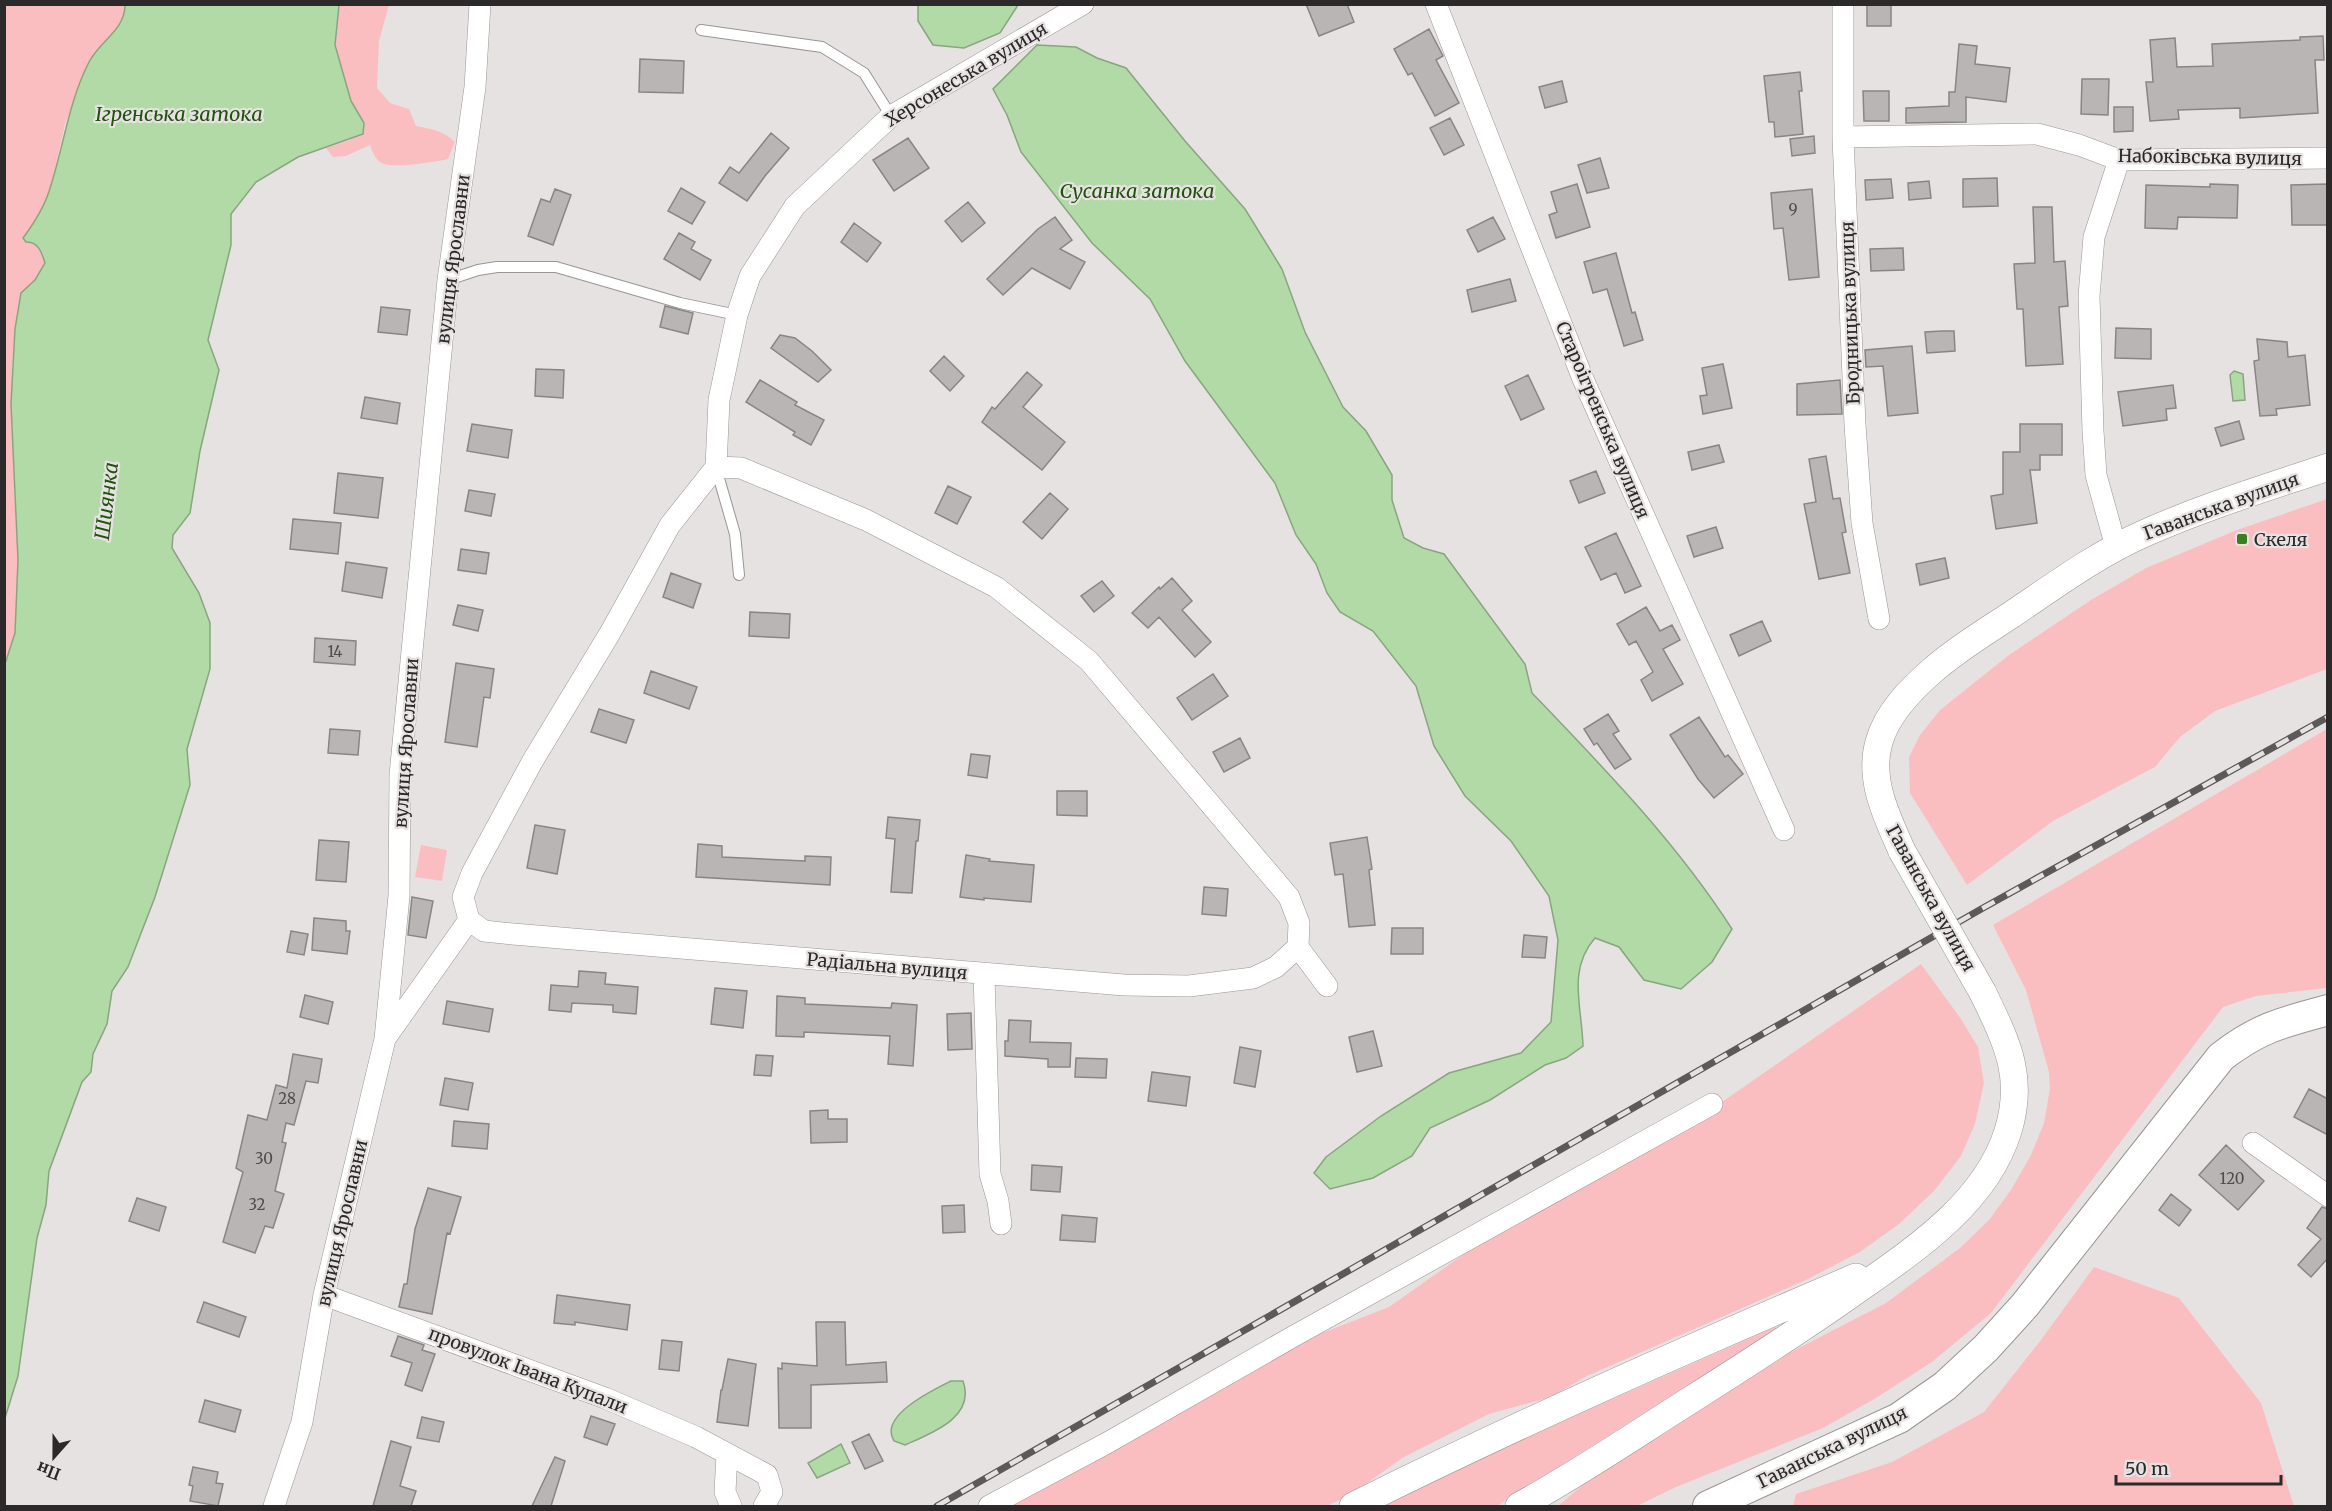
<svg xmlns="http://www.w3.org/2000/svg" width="2332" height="1511" font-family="Merriweather,serif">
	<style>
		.green { fill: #fbbec0 }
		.water { fill: #b1daa6; stroke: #89a580; stroke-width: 1.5 }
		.building { fill: #bab5b5; stroke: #8a8585; stroke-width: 1.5 }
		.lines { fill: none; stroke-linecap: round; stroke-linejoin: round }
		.service-casing { stroke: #9a9595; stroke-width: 12 }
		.minor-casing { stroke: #9a9595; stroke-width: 22 }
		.tertiary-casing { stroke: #9a9595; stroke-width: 28 }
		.secondary-casing { stroke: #9a9595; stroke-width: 32 }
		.service { stroke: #fff; stroke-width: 10 }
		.minor { stroke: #fff; stroke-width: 21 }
		.tertiary { stroke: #fff; stroke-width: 27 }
		.secondary { stroke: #fff; stroke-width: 30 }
		.rail-casing { stroke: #5c5959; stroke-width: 7 }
		.rail { stroke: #e7e2e2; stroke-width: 4.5; stroke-dasharray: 14; stroke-linecap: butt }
		.tertiary-bridge-casing { stroke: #9a9595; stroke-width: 28; stroke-linecap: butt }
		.tertiary-bridge { stroke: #fff; stroke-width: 27 }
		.poi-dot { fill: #397f22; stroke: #e7e2e2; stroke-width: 2 }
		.labels { text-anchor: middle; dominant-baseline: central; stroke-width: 4.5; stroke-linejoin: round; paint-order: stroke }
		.number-label { font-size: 15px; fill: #4f4c4c }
		.street-label { font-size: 18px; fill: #2b2929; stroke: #e7e2e2 }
		.poi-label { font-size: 18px; fill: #2b2929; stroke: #e7e2e2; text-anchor: start }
		.water-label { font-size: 20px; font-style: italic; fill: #20530e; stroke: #e7e2e2 }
	</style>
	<rect width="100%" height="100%" fill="#e7e2e2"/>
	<!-- green -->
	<path class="green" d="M5,5h120l1,2 -6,18 -30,35 -25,64 -14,63 -15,32 -13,19 18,11 4,14 -10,17 -14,13 -6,36 -3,37 2,119 4,75 -3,73 -10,34z
		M339,5h50l-10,36 -2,47 13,15 19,6 7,17c16,3 28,5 39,16l-7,17c-13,3 -52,9 -64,5 -8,-3 -11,-11 -14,-19l-24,11 -13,1 -7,-9 24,-8 14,-17 -13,-22 -16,-56z
		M2327,499v170l-112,42 -35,26 -25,30 -102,54 -86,64 -57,-92 -1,-36 11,-22 20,-25 69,-55 82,-55 55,-32 91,-38z
		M2327,729v259l-71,8 -33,11 -232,306 -59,49 -56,36 -53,30 -147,59 -39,19h-79l27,-23 38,-26 168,-105 95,-49 74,-55 29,-28 22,-30 20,-35 13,-32 6,-34 -1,-17 -23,-82 -33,-65z
		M421,845l26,5 -5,31 -27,-4z
		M1921,964l40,55 17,28 6,36 -9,41 -14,32 -27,35 -35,33 -39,28 -54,28 -219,96 -36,21 -62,17 -85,43 -54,38 -23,11h-319l291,-164 90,-35 78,-55 239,-139z
		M2094,1267l85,31 82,105 33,103h-501l3,-12 96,-32 92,-50 57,-72z
		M1775,1327l2,2 -280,177h-113l136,-66z"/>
	<!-- water -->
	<path class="water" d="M125,5h214l-4,40 16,56 13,22 -1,11 -65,23 -42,25 -25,32v31l-23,95 11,30 -19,81 -10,62 -17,22 -1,13 27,45 11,30v46l-23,80 3,36 -35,112 -27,70 -16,24 -5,33 -14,30 -2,18 -9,10 -33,89 -3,34 -9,33 -19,138 -13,42 -1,-751 11,-34 3,-73 -7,-156 4,-75 6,-36 14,-13 10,-17c-3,-10 -7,-22 -19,-21l-3,-4c12,-16 23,-34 28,-53 13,-41 18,-84 38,-123 11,-21 36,-32 36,-57z
		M918,5v-1l100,1 -18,28 -36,15 -31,-3 -15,-24z
		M1037,45l39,2 21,11 29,10 59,73 60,68 37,60 23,63 38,75 23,24 26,44v25l12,38 19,10 21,6 81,110 7,29c72,75 144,149 200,236l-20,33 -31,27 -37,-9 -25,-33 -24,-9c-28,32 -13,69 -12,108l-17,12 -21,7 -55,35 -60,28 -18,28 -39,22 -43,11 -16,-16 12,-16 55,-41 68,-43 72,-20 30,-31 7,-82 -9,-44 -38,-55 -46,-45 -31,-50 -18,-60 -43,-55 -33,-19 -13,-19 -11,-29 -20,-29 -21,-52 -90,-122 -35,-62 -58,-56 -71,-91 -14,-37 -14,-26z
		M2234,371l9,3 2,26 -12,1 -3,-26z
		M951,1381h12c13,36 -31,52 -58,64l-11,-4c-16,-25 39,-51 57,-60z
		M841,1444l9,19 -33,15 -9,-15z"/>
	<!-- building -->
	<path class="building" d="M1306,4h41l7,18 -35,14z
		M1867,4h24v22h-24z
		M1429,29l14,27 -7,4 23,43 -24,13 -23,-43 -4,2 -14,-26z
		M2323,36l1,24h-9l3,53 -78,5v-10l-62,2 1,9 -29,2 -4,-39h7l-3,-42 25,-2 2,29 36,-1 -1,-22 88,-4v-3z
		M1959,44l18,2 -2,18 35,4 -4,34 -40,-5v25l-60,1v-15l43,-2v-14h6z
		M640,59l44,2 -1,32 -44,-1z
		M1800,72l2,19h-3l4,43 -28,3 -1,-15h-5l-5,-46z
		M2082,79h27l-1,36 -27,-1z
		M1562,81l5,21 -22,6 -6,-21z
		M1863,91h26v30h-25z
		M2114,107h19v24l-19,1z
		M1450,118l14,27 -20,10 -14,-27z
		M771,133l18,15 -24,28 -18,25 -28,-18 11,-16 9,6z
		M1814,136l1,17 -23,3 -2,-17z
		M908,138l21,30 -35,23 -21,-31z
		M1600,158l9,30 -22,5 -9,-28z
		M1997,178l1,28 -35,1v-28z
		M1891,179l2,19 -27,2 -1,-20z
		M1929,181l2,17 -22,2 -1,-17z
		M1577,184l13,43 -34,11 -7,-23 8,-3 -6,-20z
		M2210,184l28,1 -1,33 -59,-1 -1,12 -32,-1 1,-43 64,2z
		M2327,184l1,41h-36l-1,-40z
		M681,188l24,14 -13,22 -24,-13z
		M555,189l16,6 -18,50 -25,-9 13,-37 9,3z
		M1812,189l7,88 -30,3 -6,-52 -9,1 -3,-36z
		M968,202l17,21 -23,19 -17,-21z
		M2033,207h19l2,55 11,-1 3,45 -9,1 4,57 -37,2 -3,-57h-6l-3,-45 21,-1z
		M1055,217l17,23 -12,9 25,13 -15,27 -38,-21 -29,27 -16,-16 51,-50z
		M1493,217l12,22 -27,13 -11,-22z
		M854,223l27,20 -14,19 -26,-20z
		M679,233l16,9 -4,7 20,11 -11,20 -36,-21z
		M1903,248l1,22 -33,1 -1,-22z
		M1616,253l16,60 3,-1 8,28 -19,6 -17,-57 -14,4 -9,-31z
		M1510,279l6,22 -44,11 -5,-22z
		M665,306l28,7 -5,21 -28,-7z
		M381,307l29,3 -3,25 -29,-3z
		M2116,328l35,1v30l-36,-1z
		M1942,331h12l1,20 -28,2 -2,-21z
		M780,335l15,3 17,13 19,19 -13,12 -47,-34z
		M2257,339l30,3 1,15 17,-2 5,50 -34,4 1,6 -17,1 -6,-55 5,-1z
		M1912,346l6,67 -30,3 -5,-50 -17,1 -1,-17z
		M944,356l20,20 -14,15 -20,-20z
		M1723,364l9,44 -29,6 -3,-18 7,-1 -5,-27z
		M536,369l28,1 -1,28 -28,-2z
		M1027,372l15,13 -19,22 42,35 -23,28 -60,-48 10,-15 3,2z
		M1528,375l16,34 -23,11 -16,-34z
		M760,380l37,22 -2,3 29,15 -13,25 -18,-10 2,-3 -49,-30z
		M1840,380l2,34 -45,1v-31z
		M2173,385l3,23 -10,1 1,11 -44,6 -5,-34z
		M365,397l35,6 -3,21 -36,-6z
		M2239,421l5,18 -23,7 -6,-18z
		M472,424l40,6 -4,28 -41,-7z
		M2020,424h42v31h-22v15h-10l7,53 -41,6 -5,-33 12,-2v-42h17z
		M1719,445l5,17 -32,8 -4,-18z
		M1826,456l7,43 7,-1 6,34 -4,1 8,40 -31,6 -15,-75 12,-2 -7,-43z
		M1596,471l9,22 -26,10 -9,-22z
		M338,473l45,5 -5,40 -44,-5z
		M948,486l23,11 -14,27 -22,-11z
		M469,490l26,4 -4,22 -26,-5z
		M1050,493l18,16 -26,30 -19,-17z
		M293,519l48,4 -3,31 -48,-5z
		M1716,527l7,21 -29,9 -7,-21z
		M1616,533l25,53 -16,7 -9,-20 -15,7 -16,-33z
		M461,549l28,4 -3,21 -28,-4z
		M1945,558l4,20 -29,7 -4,-21z
		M346,562l41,6 -5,30 -40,-7z
		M671,573l30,11 -8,24 -30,-11z
		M1172,578l20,23 -10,9 29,32 -16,15 -36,-40 -11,11 -16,-15 27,-26 1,2z
		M1102,581l12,15 -20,16 -13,-16z
		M458,605l25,5 -5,21 -25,-6z
		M1646,607l14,24 12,-6 8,15 -17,9 20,35 -31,17 -11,-21 12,-8 -17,-31 -7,4 -12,-21z
		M750,612l40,2 -1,24 -40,-2z
		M1762,621l9,20 -32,15 -9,-21z
		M315,638l41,3 -1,24 -41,-3z
		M456,663l38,6 -4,29 -6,-1 -7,50 -32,-5z
		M651,671l46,16 -8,22 -45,-16z
		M1213,674l15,22 -36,24 -15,-22z
		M599,709l35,11 -8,23 -35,-11z
		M1608,714l11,17 -6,3 18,25 -16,10 -18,-26 -3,2 -10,-16z
		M1699,717l26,40 3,-2 15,19 -29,24 -16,-19 -28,-44z
		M330,729l30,2 -2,24 -30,-2z
		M1240,738l10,20 -26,14 -11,-20z
		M971,754l19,2 -3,22 -19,-3z
		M1057,791h30v25l-30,-1z
		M888,817l32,3 -2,21h-2l-4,52 -21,-1 4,-53 -9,-1z
		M535,825l30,5 -8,44 -30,-6z
		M1367,837l5,32 -3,1 6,55 -26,2 -6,-53 -8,1 -5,-32z
		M319,840l30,2 -3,40 -30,-2z
		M698,844l24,2v11l83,4v-5l26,1 -1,28 -134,-8z
		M966,855l24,4 -1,2 45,4 -3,37 -47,-4v2l-24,-3z
		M1204,887l24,2 -2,27 -24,-2z
		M412,897l21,4 -7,37 -18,-3z
		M314,918l32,3v10h4l-3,23 -35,-4z
		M1392,928h31v26h-32z
		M291,931l17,3 -4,21 -17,-3z
		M1524,935l23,2 -2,21 -23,-1z
		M579,971l27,2 -1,11 33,3 -2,27 -23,-2v-7l-41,-2 -1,9 -22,-2 2,-25 27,2z
		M715,988l32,3 -4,37 -32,-4z
		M305,995l28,7 -5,22 -28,-7z
		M777,996l28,2v6l86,4 1,-5 25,2 -4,61 -25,-2 2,-28 -86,-4v5l-28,-1z
		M447,1001l46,8 -4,23 -46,-8z
		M971,1013l1,36 -24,1 -1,-36z
		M1009,1020l22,1 -1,21 41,1 -1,24h-22v-8l-43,-3v-15h3z
		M1373,1031l9,35 -25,6 -8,-35z
		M1240,1047l21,4 -6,36 -21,-4z
		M293,1054l29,5 -4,24 -12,-2 -12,44 -8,-2 -4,19 4,1 -11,48 9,3 -11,34 -8,-2 -10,27 -32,-11 20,-70 -7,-4 12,-53 19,5 9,-35 11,3z
		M756,1055l17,1 -2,20 -17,-1z
		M1076,1058l31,1 -1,19 -31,-1z
		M1152,1072l38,5 -4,29 -38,-5z
		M445,1078l28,5 -5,27 -28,-5z
		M2309,1089l19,10v36l-34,-18z
		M828,1110v9h19v23l-36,1 -1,-32z
		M454,1121l35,3 -2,25 -35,-3z
		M2226,1145l38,36 -26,29 -39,-35z
		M1032,1165l30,2 -2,25 -29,-2z
		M428,1188l33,9 -11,37 -3,-1 -15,81 -33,-7 5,-23h3l8,-55z
		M2171,1194l20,16 -12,16 -20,-16z
		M137,1198l29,9 -7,24 -30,-10z
		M964,1205l1,27 -22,1 -1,-27z
		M2322,1207l6,2v49l-17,19 -13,-12 23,-26 -14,-11z
		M1062,1215l35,3 -2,24 -35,-2z
		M557,1295l73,10 -3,25 -52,-8v3l-21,-2z
		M204,1302l42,15 -7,20 -42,-15z
		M816,1322h29l1,43 40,-3 1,20 -76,3v43h-32l-1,-60 4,1v-6l35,3z
		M398,1336l26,9 -2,5 13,4 -13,37 -17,-6 7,-22 -21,-7z
		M662,1340l20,2 -3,29 -20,-2z
		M728,1359l28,5 -8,62 -31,-4 4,-32h1z
		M205,1400l36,10 -6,22 -36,-10z
		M591,1416l24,8 -8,21 -23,-8z
		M422,1417l22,5 -5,20 -22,-4z
		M869,1434l14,27 -18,8 -13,-27z
		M391,1441l20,6 -11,39 16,5 -5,15h-38z
		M555,1457l10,4 -14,45h-19z
		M193,1467l25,5 -2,11 7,1 -5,22 -28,-5 3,-15 -4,-1z"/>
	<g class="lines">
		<!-- service casing -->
		<g class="service-casing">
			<path id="service" d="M701,30l121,17 42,26 27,43
				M448,280l30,-10 19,-3h59l124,36 57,12
				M716,468l19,66 4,41"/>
		</g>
		<!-- minor casing -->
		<g class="minor-casing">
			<path id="minor" d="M1436,4l147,375 201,451
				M1843,4v133l12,288 7,98 17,96
				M1843,137l194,-3 42,11 40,15 209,-2
				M716,467l25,1 125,52 130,67 93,74 200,236 10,26 -1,24 29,39
				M716,467l3,-67 18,-85 13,-39 45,-70 96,-90 192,-112
				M2116,547l-20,-72 -3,-44 -4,-135 5,-59 25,-77
				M469,920l15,11 29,3 611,51 65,1 64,-8 23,-11 22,-20
				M984,974l6,200 8,27 3,23
				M387,1036l82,-116 -6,-23 9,-24 60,-111 78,-129 60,-108 46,-58
				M2253,1143l75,53
				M324,1295l281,103 91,39 71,38 5,17 -8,14
				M727,1454l-2,38 6,14
				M274,1506l28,-84 22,-127 61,-256 14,-143 1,-121 48,-495 27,-193 5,-83
				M989,1506l118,-63 187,-107 418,-232"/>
		</g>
		<!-- tertiary casing -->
		<g class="tertiary-casing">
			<path id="tertiary" d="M1902,851c-15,-34 -34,-71 -23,-109 8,-29 32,-53 54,-72 24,-21 52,-38 78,-55 43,-29 85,-60 132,-81 60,-27 123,-46 185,-67
				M1353,1506c165,-82 333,-157 503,-229
				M1519,1506c59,-32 116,-71 173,-107 52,-33 104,-66 155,-102 61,-43 138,-91 161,-166 17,-55 -2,-90 -25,-138"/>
		</g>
		<!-- secondary casing -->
		<g class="secondary-casing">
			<path id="secondary" d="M1708,1506l191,-88 46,-32 41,-38 39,-43 196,-248c37,-29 62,-35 107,-47"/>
		</g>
		<!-- service -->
		<use href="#service" class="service"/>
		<!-- minor -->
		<use href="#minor" class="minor"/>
		<!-- tertiary -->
		<use href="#tertiary" class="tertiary"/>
		<!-- secondary -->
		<use href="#secondary" class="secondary"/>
		<!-- rail casing -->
		<g class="rail-casing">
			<path id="rail" d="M937,1506l1046,-598 345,-191"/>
		</g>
		<!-- rail -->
		<use href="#rail" class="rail"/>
		<!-- tertiary-bridge casing -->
		<g class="tertiary-bridge-casing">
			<path id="tertiary-bridge" d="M1902,851l81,142"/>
		</g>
		<!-- tertiary-bridge -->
		<use href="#tertiary-bridge" class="tertiary-bridge"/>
	</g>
	<!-- markers -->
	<rect class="poi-dot" x="2236" y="533" width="12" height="12" rx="3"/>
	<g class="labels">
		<!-- number labels -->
		<g class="number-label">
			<text x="1793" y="209">9</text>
			<text x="335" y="651">14</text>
			<text x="287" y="1098">28</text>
			<text x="264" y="1158">30</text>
			<text x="2232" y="1178">120</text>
			<text x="257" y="1204">32</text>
		</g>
		<!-- street labels -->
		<g class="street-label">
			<text transform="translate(966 74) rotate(-31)">Херсонеська вулиця</text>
			<text transform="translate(2210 157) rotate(1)">Набоківська вулиця</text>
			<text transform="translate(453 259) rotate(-83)">вулиця Ярославни</text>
			<text transform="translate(1850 313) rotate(-92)">Бродницька вулиця</text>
			<text transform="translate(1603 420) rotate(67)">Староігренська вулиця</text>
			<text transform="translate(2221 506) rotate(-20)">Гаванська вулиця</text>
			<text transform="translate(406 743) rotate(-86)">вулиця Ярославни</text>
			<text transform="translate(1931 898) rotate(61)">Гаванська вулиця</text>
			<text transform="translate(887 966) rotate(5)">Радіальна вулиця</text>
			<text transform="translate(342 1223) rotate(-77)">вулиця Ярославни</text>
			<text transform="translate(528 1370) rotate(21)">провулок Івана Купали</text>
			<text transform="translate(1832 1447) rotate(-26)">Гаванська вулиця</text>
		</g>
		<!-- poi labels -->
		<g class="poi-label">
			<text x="2254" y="539">Скеля</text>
		</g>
		<!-- water labels -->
		<g class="water-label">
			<text x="179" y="113">Ігренська затока</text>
			<text x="1137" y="190">Сусанка затока</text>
			<text transform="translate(106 501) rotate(-83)">Шиянка</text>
		</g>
	</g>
	<!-- border -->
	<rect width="2332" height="1511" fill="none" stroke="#2b2929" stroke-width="12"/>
	<!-- north arrow -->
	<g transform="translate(54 1457) rotate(201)" stroke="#e7e2e2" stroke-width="4.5" paint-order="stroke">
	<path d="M0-4.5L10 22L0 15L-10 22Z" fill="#2b2929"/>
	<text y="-9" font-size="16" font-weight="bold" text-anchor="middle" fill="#2b2929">Пн</text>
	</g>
	<!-- scale -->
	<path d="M2116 1475v9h165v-9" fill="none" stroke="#2b2929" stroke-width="3"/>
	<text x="2125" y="1475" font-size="18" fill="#2b2929" stroke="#e7e2e2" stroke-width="4.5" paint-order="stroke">50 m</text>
</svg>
